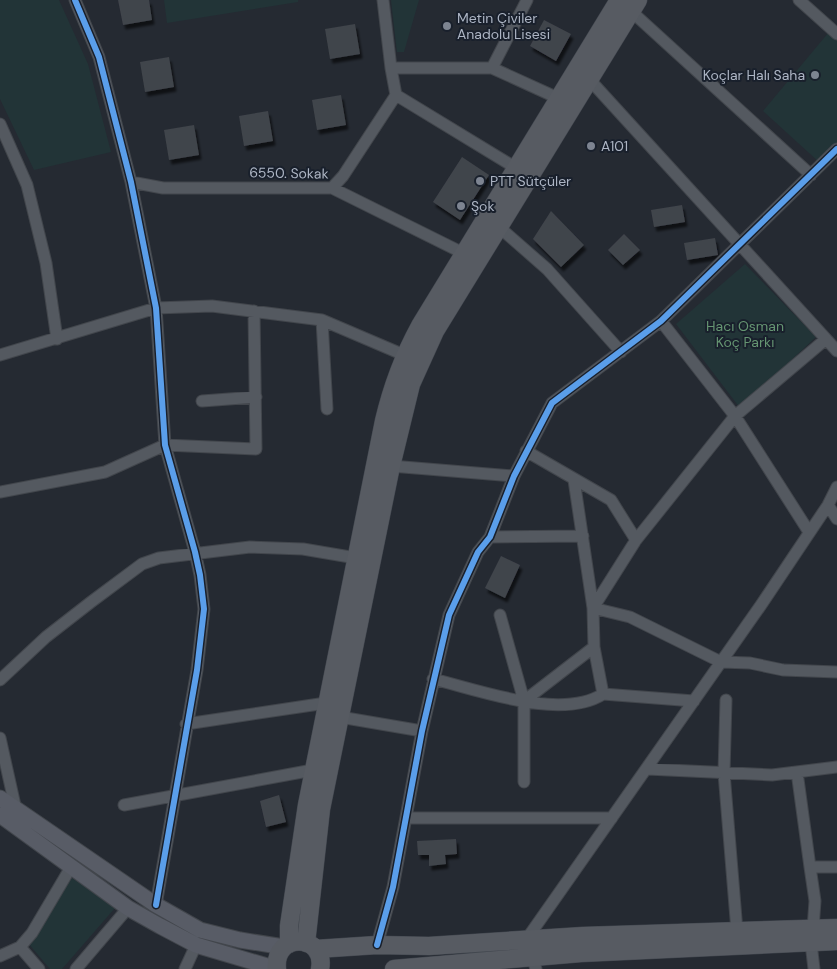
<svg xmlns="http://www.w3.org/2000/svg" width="837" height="969" font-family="'DM Sans',sans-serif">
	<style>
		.green { fill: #223437 }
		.building { fill: #40444b; filter: url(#shadow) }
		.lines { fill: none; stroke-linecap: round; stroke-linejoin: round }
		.street-casing { stroke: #42464c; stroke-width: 13 }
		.secondary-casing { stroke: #42464c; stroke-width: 17 }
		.primary-casing { stroke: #42474f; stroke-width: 19 }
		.street { stroke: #545960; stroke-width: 11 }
		.secondary { stroke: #585c66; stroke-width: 15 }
		.primary { stroke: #575b62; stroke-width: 18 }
		.cycleway-casing { stroke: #19202c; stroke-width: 9 }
		.cycleway { stroke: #5a9eea; stroke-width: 6 }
		.poi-dot { fill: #7d8491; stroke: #19202c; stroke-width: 2 }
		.labels { text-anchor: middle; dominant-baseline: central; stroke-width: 4; stroke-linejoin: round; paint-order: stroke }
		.poi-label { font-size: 14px; fill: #adb5c4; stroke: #19202c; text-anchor: start }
		.street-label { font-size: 14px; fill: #adb5c4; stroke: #19202c }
		.park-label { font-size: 14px; fill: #659572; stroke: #19202c }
	</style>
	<defs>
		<filter id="shadow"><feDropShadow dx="2.5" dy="4.5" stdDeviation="1" flood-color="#0009"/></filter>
	</defs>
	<rect width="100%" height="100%" fill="#252a32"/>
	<!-- green -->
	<path class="green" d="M0,0h59l29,64 23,88 -77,18 -34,-71z
		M164,0h134v2l-131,21z
		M391,0h28l-15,52h-7z
		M829,32l8,6v105l-17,20 -57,-52z
		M745,264l71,73 -76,71 -64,-84z
		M72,878l43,30 -53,61h-12l-22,-26z"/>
	<!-- building -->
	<path class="building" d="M118,0h31l3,20 -29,5z
		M544,20l27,14 -15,27 -26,-15z
		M355,24l5,30 -30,5 -5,-30z
		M169,57l5,30 -29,5 -5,-30z
		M341,95l5,30 -29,5 -5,-30z
		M268,111l5,30 -29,5 -5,-30z
		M194,125l5,30 -30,5 -5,-30z
		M462,157l27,18 -29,45 -27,-18z
		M682,205l3,17 -31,5 -3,-17z
		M551,211l33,34 -23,22 -28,-28z
		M624,234l16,16 -17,15 -15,-15z
		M715,238l3,17 -31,5 -3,-17z
		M501,556l19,9 -15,33 -20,-10z
		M279,795l7,27 -20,5 -6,-26z
		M456,839l1,15 -12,1 1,9 -17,2v-11h-11l-1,-14z"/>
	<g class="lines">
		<!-- street casing -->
		<g class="street-casing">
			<path id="street" d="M75,0l24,57 32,125 25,126 9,137 30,107 5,23 4,34 -7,61 -41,235
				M383,0l8,68h101
				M527,0l-35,68 68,31
				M799,0l38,34
				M631,11l180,164
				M391,68l5,27 120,73
				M589,79l248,272
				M0,124l27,61 19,78 11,76
				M131,182l32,6h169l131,65
				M332,188l11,-12 53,-81
				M499,227l48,42 74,83
				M322,320l5,89
				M661,321l74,95 74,116
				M0,355l156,-47 56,-2 110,14 82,35
				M202,401l54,-4
				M526,451l85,49 25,40
				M391,466l123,10
				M574,480l19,128 37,9 91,45 29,1 33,7 54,2
				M0,492l105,-20 60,-27 91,4 -2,-138
				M828,505l9,14
				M490,537l93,-1
				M500,615l24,86v81
				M433,679c46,11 128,42 170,15
				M0,680l46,-43 45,-35 51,-38 17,-6 91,-11 53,2 53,9
				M726,700l-2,73 13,158
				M524,701l70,-54
				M694,701l-91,-7 -9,-47 -1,-39 43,-68 99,-124 91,-77
				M340,717l82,14
				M186,724l140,-21
				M0,738l16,72
				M647,769l125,6 65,-8
				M797,772l13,95h27
				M124,805l189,-35
				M406,818h206
				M810,867l5,34 -2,28
				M526,940l235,-335 67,-100 9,-18
				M811,943l3,26
				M377,945l16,-58 29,-156 27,-116 29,-63 12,-15 24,-61 38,-73 109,-82 176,-172
				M20,947l19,22
				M0,956l20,-9 12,-14 39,-66
				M532,957l4,12
				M76,969l52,-61
				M185,969l11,-24"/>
		</g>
		<!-- secondary casing -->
		<g class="secondary-casing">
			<path id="secondary" d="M0,798l156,107 44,25 40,10 44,7
				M0,815l128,93 32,18 36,19 81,24"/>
		</g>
		<!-- primary casing -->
		<g class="primary-casing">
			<path id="primary" d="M306,943l15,-134 70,-343 20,-82 24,-53 203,-331
				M289,944v-18l18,-121 77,-384c8,-34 19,-64 36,-95l199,-326
				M316,949l61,-4 52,1 154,-10 254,-8
				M277,969c-4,-38 50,-35 43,0
				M394,969l187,-16 256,-12"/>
		</g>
		<!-- street -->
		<use href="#street" class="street"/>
		<!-- secondary -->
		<use href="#secondary" class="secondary"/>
		<!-- primary -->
		<use href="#primary" class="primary"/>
		<!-- cycleway casing -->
		<g class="cycleway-casing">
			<path id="cycleway" d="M75,0l24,57 32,125 25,126 9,137 30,107 5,23 4,34 -7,61 -41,235
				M377,945l16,-58 29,-156 27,-116 29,-63 12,-15 24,-61 38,-73 109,-82 176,-172"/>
		</g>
		<!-- cycleway -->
		<use href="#cycleway" class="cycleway"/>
	</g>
	<!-- markers -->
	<g class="poi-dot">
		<circle cx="447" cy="26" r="5"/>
		<circle cx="815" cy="75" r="5"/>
		<circle cx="591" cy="146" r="5"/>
		<circle cx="480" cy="181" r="5"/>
		<circle cx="461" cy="206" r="5"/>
	</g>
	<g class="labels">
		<!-- poi labels -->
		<g class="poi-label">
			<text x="457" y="18">Metin Çiviler<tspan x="457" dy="16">Anadolu Lisesi</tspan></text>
			<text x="805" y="75" text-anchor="end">Koçlar Halı Saha</text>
			<text x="601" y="146">A101</text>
			<text x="490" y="181">PTT Sütçüler</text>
			<text x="471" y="206">Şok</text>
		</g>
		<!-- street labels -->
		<g class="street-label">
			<text transform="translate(289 173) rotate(1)">6550. Sokak</text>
		</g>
		<!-- park labels -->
		<g class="park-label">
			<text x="745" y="326">Hacı Osman<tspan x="745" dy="16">Koç Parkı</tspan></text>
		</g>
	</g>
</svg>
